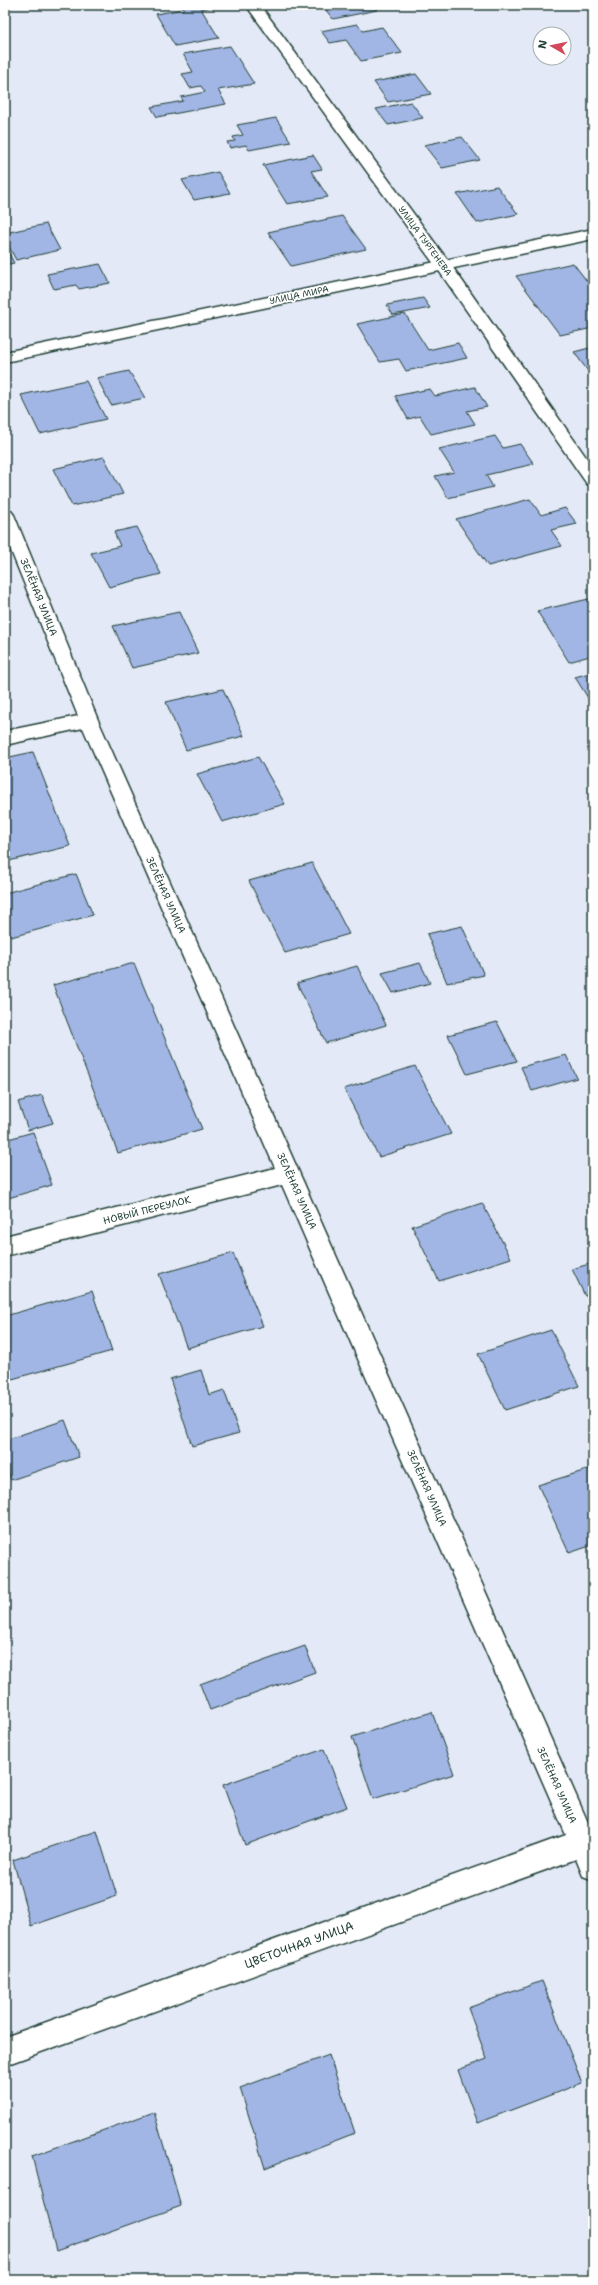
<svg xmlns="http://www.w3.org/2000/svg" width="598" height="2285" font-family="'Shantell Sans',sans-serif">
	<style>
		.building { fill: #a1b6e4; stroke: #1f3d34 }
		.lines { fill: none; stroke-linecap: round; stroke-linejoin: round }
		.minor-casing { stroke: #1f3d34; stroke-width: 3 }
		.major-casing { stroke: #1f3d34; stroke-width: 3 }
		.minor { fill: #fff; fill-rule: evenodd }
		.major { fill: #fff; fill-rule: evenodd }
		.labels { text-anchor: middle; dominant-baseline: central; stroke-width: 3.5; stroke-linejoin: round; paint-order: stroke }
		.far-street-label { font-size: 9px; fill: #1f3d34; stroke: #fff }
		.street-label { font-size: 10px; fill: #1f3d34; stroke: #fff }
		.near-street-label { font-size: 12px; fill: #1f3d34; stroke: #fff }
	</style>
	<rect width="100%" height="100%" fill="#e3e9f7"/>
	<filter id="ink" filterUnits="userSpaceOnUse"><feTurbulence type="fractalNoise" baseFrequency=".025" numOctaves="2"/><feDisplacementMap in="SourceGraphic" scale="8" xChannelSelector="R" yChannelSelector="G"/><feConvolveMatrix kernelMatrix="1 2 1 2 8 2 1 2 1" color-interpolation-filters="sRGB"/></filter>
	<g filter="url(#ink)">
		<!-- building -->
		<path class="building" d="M181,5h43l-23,4 18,29 -44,8 -19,-32 28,-5z
			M322,5h51l4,5 -44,9z
			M357,24l6,7 19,-4 20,26 -41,8 -15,-21 -16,3 -9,-12z
			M230,46l24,38 -36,6 8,14 -69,13 -6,-10 32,-6 -2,-4 24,-5 -4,-6 -11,2 -8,-14 11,-2 -10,-18z
			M416,74l15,20 -43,8 -14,-20z
			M411,102l12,16 -35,7 -12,-16z
			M276,118l15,24 -42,8 -3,-5 -16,3 -3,-6 8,-1 -2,-4 10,-2 -6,-10z
			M462,137l18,23 -38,8 -18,-23z
			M313,155l9,14 -11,2 17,26 -41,7 -24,-39z
			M218,172l12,21 -36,7 -12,-20z
			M497,186l21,28 -41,9 -20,-29z
			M342,216l24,33 -75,17 -23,-34z
			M46,224l14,26 -44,10 -11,-21v-6z
			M5,246l9,17 -9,2z
			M573,263l20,26v39l-33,7 -44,-59z
			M100,264l10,19 -31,6 -3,-4 -22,4 -7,-15z
			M423,298l7,10 -37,7 -6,-10z
			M405,314l23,36 30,-7 9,15 -61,13 -7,-12 -19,3 -23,-38z
			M593,347v31l-19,-26z
			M129,371l16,27 -34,7 -14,-27z
			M86,381l20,38 -66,15 -19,-39z
			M475,387l12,20 -20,4 8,13 -44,10 -11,-18 -12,3 -13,-23 35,-7 5,7z
			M495,436l8,12 17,-4 14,20 -48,11 7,12 -45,11 -13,-22 19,-4 -15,-23z
			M104,457l19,37 -51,12 -19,-37z
			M530,499l11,16 24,-7 12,16 -26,6 11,16 -74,20 -32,-47z
			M137,527l24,47 -52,13 -18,-34 29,-7 -6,-14z
			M593,598v57l-24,7 -32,-51z
			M179,612l19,41 -66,15 -19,-42z
			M593,672v34l-18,-29z
			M223,689l21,47 -58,14 -20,-48z
			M33,752l37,94 -65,16v-104z
			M258,757l27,47 -63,18 -25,-48z
			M312,863l37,71 -64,19 -36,-72z
			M76,874l17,41 -82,22 -6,-16v-28z
			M462,926l22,49 -37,8 -20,-49z
			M134,963l68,166 -84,24 -65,-168z
			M420,963l10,20 -37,10 -11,-20z
			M357,966l29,59 -60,18 -29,-60z
			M497,1022l20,39 -50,13 -19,-39z
			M566,1055l11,23 -45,13 -11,-24z
			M415,1066l36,68 -72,23 -35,-68z
			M42,1095l11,28 -25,7 -10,-28z
			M33,1132l19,53 -47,14v-59z
			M482,1203l29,55 -72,23 -27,-55z
			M233,1253l30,73 -76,22 -28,-74z
			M593,1263v31l-8,2 -13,-27z
			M92,1291l20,60 -107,30v-65z
			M551,1330l28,56 -74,24 -27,-56z
			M201,1370l8,25 15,-5 15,43 -47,13 -22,-67z
			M65,1420l14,37 -68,23 -6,-17v-23z
			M593,1468v77l-24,8 -31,-68z
			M305,1646l10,26 -105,38 -10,-26z
			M432,1712l22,62 -81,25 -21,-62z
			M324,1749l23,58 -102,38 -22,-60z
			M97,1831l20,65 -86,30 -18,-66z
			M542,1981l40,102 -105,40 -19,-53 29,-11 -19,-51z
			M329,2055l26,78 -90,35 -25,-80z
			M154,2112l27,94 -125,45 -24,-95z"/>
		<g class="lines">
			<!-- minor casing -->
			<g class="minor-casing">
				<path id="minor" d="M246,5h14l189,257 144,205v18l-6,-1 -150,-216z
					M5,509l6,2 3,4 84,205 492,1107 3,-1v54l-10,-4 -7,-17 -571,206v-28l561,-202 -284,-650 -277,71v-20l270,-68 -192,-440 -78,17v-14l73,-15 -73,-180z"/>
			</g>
			<!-- major casing -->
			<g class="major-casing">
				<path id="major" d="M593,229v10l-588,123v-10z"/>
			</g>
			<!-- minor -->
			<use href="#minor" class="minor"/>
			<!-- major -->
			<use href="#major" class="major"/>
		</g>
	</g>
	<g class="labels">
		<!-- far-street labels -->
		<g class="far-street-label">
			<text transform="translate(425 241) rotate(54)">УЛИЦА ТУРГЕНЕВА</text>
			<text transform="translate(299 295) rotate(-12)">УЛИЦА МИРА</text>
		</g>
		<!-- street labels -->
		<g class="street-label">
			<text transform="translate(39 597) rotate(68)">ЗЕЛЁНАЯ УЛИЦА</text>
			<text transform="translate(166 895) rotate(66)">ЗЕЛЁНАЯ УЛИЦА</text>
			<text transform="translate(297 1191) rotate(66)">ЗЕЛЁНАЯ УЛИЦА</text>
			<text transform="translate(147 1210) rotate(-14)">НОВЫЙ ПЕРЕУЛОК</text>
			<text transform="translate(427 1488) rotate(66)">ЗЕЛЁНАЯ УЛИЦА</text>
			<text transform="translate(557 1785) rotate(66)">ЗЕЛЁНАЯ УЛИЦА</text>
		</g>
		<!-- near-street labels -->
		<g class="near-street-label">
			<text transform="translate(299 1945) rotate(-20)">ЦВЕТОЧНАЯ УЛИЦА</text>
		</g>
	</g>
	<!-- margin -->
	<rect width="598" height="2285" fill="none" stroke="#fff" stroke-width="20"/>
	<rect x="10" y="10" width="578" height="2265" fill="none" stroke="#1f3d34" stroke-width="1.5" filter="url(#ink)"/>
	<!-- north arrow -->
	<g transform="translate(552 46) rotate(279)"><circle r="19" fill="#ffffff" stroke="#a5b1ae"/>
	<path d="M0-3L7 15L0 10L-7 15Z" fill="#d1495b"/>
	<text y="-6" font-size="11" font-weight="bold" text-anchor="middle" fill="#1f3d34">N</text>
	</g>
</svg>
